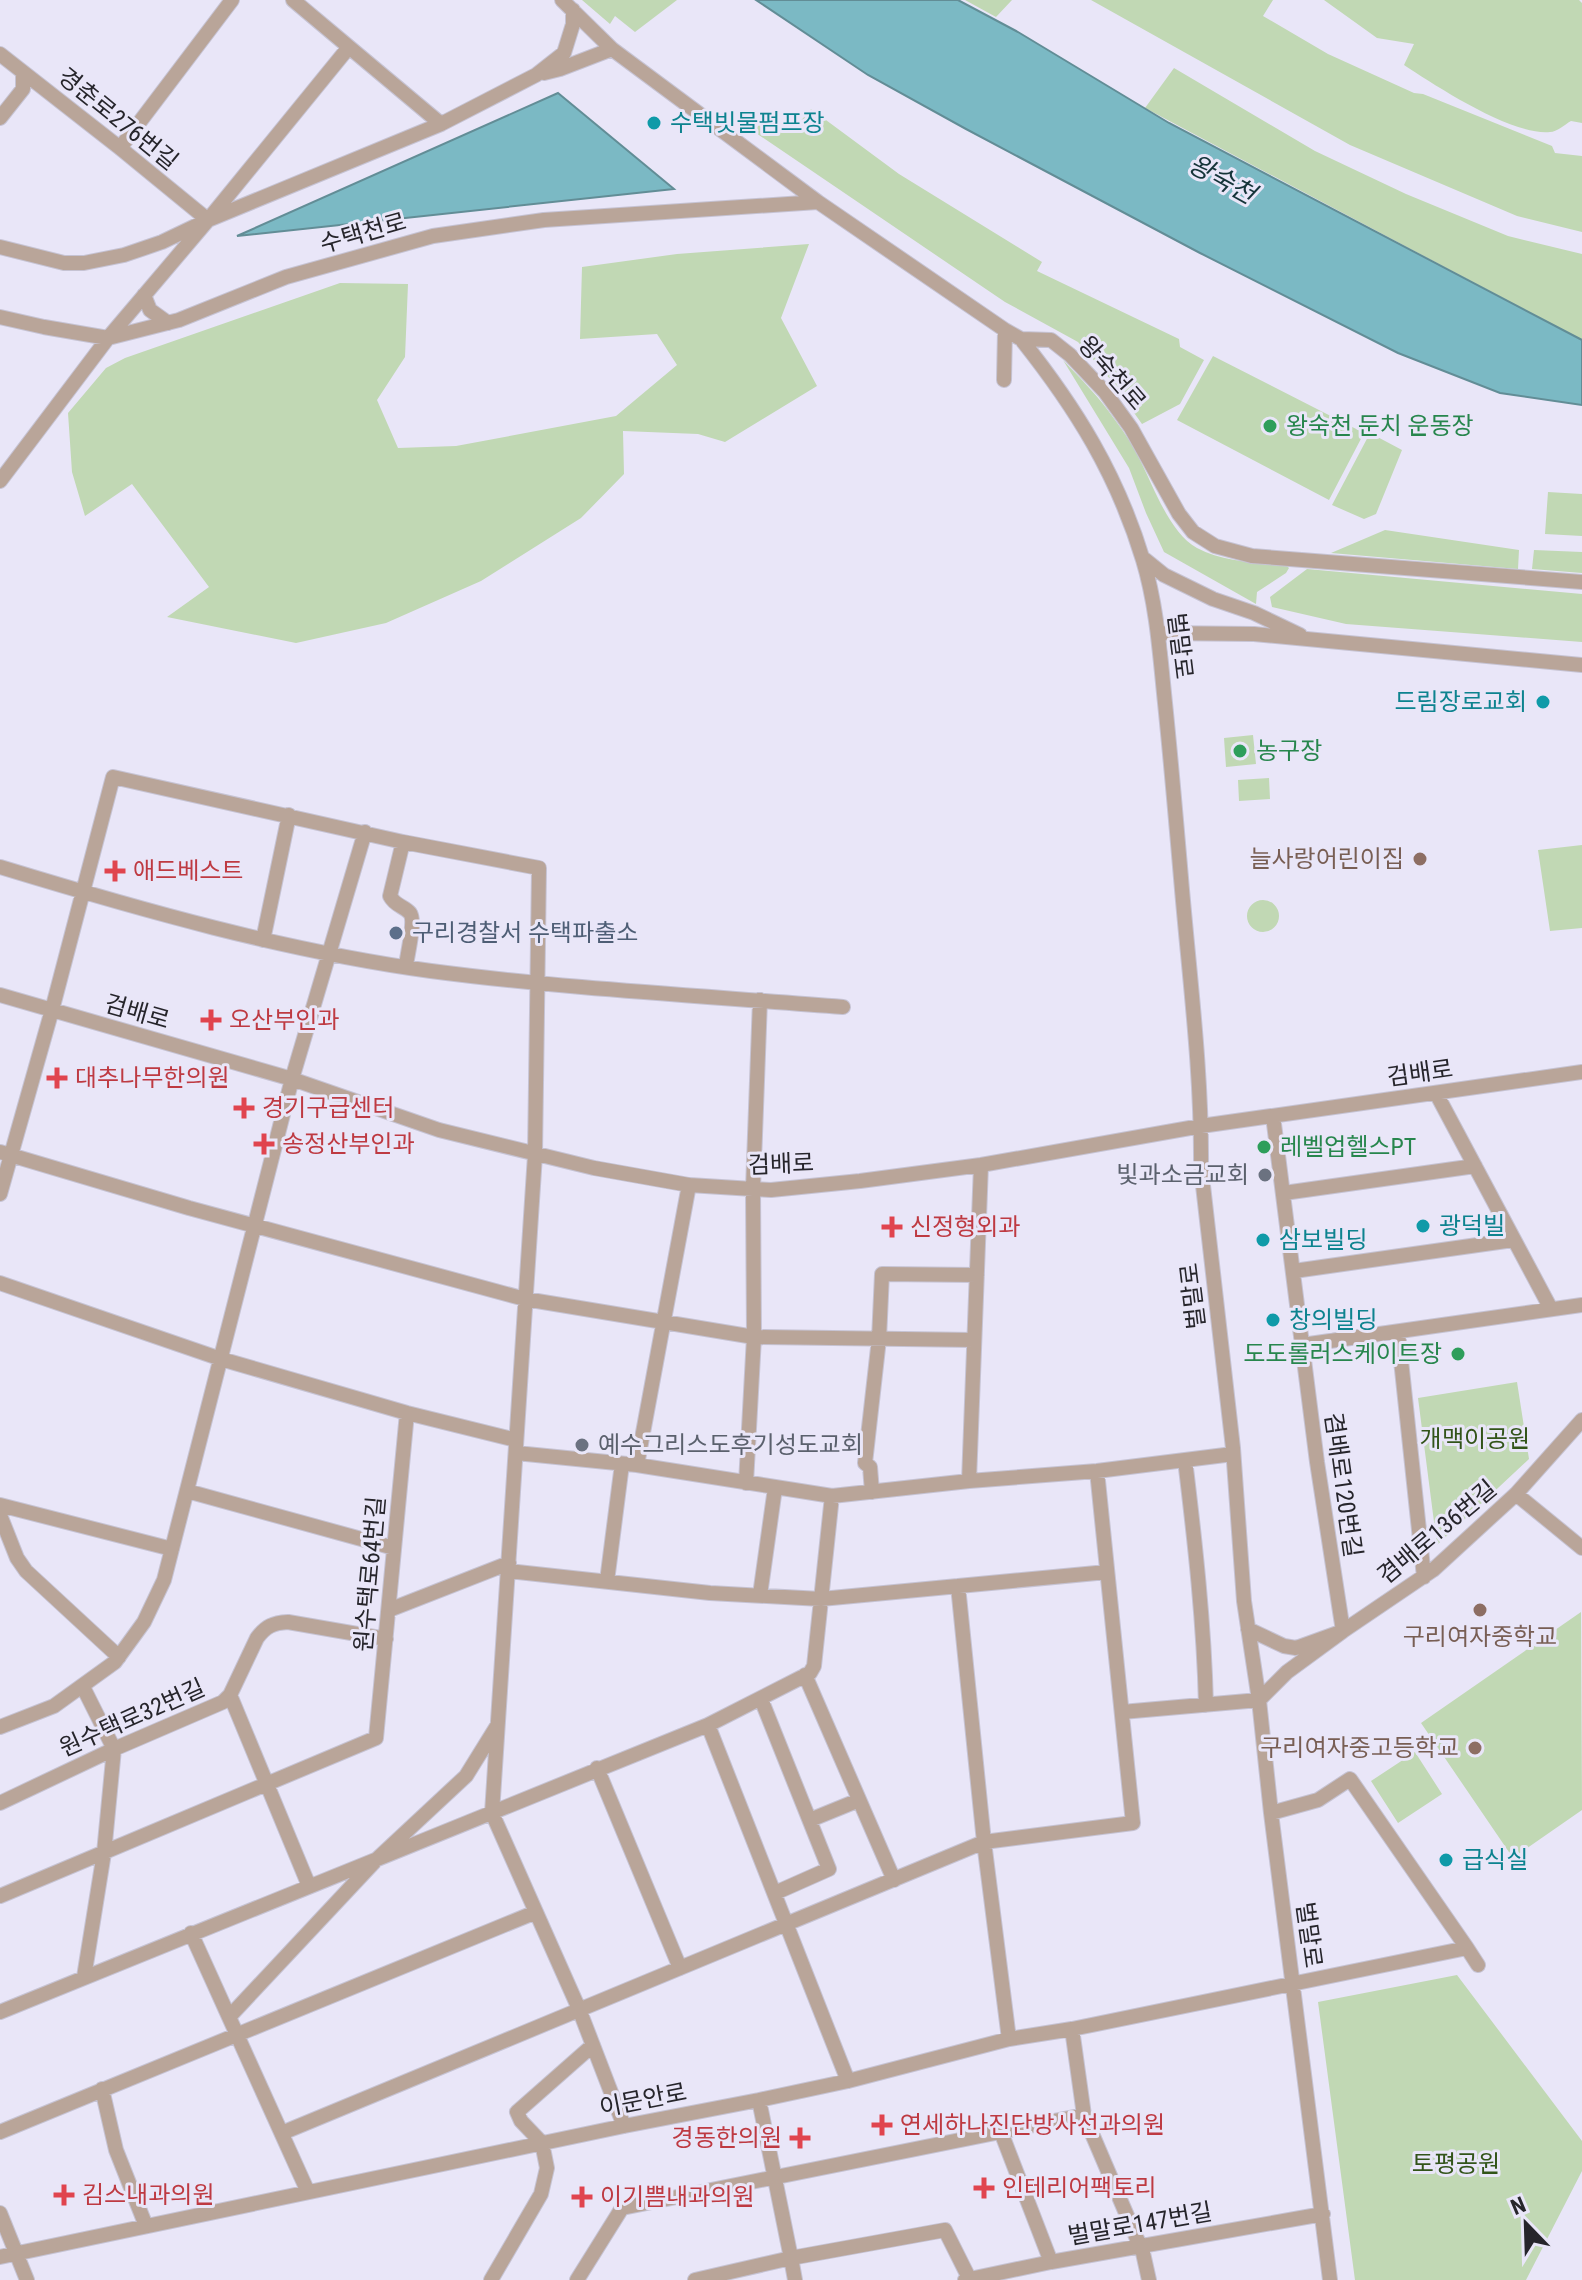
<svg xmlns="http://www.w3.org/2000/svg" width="1582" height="2280" font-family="'Roboto Condensed','Noto Sans KR',sans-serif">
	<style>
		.green { fill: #c1d8b4 }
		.water { fill: #7bb9c4; stroke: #628d96; stroke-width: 2 }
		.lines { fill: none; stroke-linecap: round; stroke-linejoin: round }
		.minor-casing { stroke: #c6c3d3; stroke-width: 16 }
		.minor { stroke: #b9a599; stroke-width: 14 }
		.culture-dot { fill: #0f9aa8; stroke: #e9e6f8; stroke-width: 3 }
		.leisure-dot { fill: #2e9e5b; stroke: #e9e6f8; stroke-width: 3 }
		.education-dot { fill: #8d6e63; stroke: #e9e6f8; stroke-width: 3 }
		.health-dot { fill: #e0444e; stroke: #e9e6f8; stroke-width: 3 }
		.service-dot { fill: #5c6f8a; stroke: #e9e6f8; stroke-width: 3 }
		.worship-dot { fill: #6b7280; stroke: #e9e6f8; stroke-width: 3 }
		.labels { text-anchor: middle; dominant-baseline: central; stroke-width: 6; stroke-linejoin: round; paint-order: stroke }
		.street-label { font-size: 24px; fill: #26252b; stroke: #e9e6f8 }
		.culture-label { font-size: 24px; fill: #0d838f; stroke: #e9e6f8; text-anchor: start }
		.leisure-label { font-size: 24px; fill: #27864d; stroke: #e9e6f8; text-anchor: start }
		.education-label { font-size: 24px; fill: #785e54; stroke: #e9e6f8; text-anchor: end }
		.health-label { font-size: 24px; fill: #be3a42; stroke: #e9e6f8; text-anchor: start }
		.service-label { font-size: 24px; fill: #4e5e75; stroke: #e9e6f8; text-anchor: start }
		.worship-label { font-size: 24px; fill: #5b616d; stroke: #e9e6f8; text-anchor: end }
		.park-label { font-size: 24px; fill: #325419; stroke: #e9e6f8 }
		.water-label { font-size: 26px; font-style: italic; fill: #153439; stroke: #e9e6f8 }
	</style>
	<rect width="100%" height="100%" fill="#e9e6f8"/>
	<!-- green -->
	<path class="green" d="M582,0h95l-42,32 -20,-16 -5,8z
		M965,0h47l-16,17z
		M1091,0h182l-10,16 65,38 86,39 9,1 129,52 3,7 27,3v76l-65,-16 -167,-71z
		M1324,0h255l3,3v120l-11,-2c-7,4 -14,11 -21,11 -38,4 -114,-46 -146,-67l10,-21 -37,-6z
		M1174,68l141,83 91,43 102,42 74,18v86l-437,-232z
		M811,109l88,65 143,88 -5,9 142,68 1,8 24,13 -24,44 -38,20 -32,-45 -32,-37 -73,-40 -252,-171 11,-11 12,9 22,-5z
		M809,244l-28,74 36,68 -92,56 -27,-8 -75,-3 1,43 -43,44 -100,63 -95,42 -90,20 -129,-26 42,-30 -77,-103 -47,32 -13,-44 -4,-59 38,-45 19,-10 215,-75 68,1 -3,73 -28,43 21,48 58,-2 160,-30 61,-51 -20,-31 -77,5 2,-72 95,-13z
		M1213,356l151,77 -35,67 -152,-80z
		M1063,360c18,19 37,38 52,60 10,13 19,27 26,42 13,26 29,71 56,86 26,14 60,15 89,17l3,3 -3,5 -29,19 -1,12 -92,-52 -18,-39 -17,-45z
		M1370,433l32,17 -26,64 -12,5 -32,-14z
		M1548,492l34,2v42l-37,-2z
		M1385,530l134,20 -1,19 -187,-16z
		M1534,550l48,2v21l-50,-4z
		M1307,569l275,25v48l-236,-18 -74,-17 -2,-10z
		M1253,735l3,29 -30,3 -2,-29z
		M1269,778l1,21 -31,2 -1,-21z
		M1582,845v83l-32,3 -12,-81z
		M1247 916a16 16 0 1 1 32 0a16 16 0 1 1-32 0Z
		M1517,1382l12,77 -92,86 -19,-147z
		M1581,1612l1,198 -69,48 -92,-135z
		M1415,1752l27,42 -44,29 -27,-42z
		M1457,1975l125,166v30l-56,109h-171l-37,-278z"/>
	<!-- water -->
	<path class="water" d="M756,0h202l60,32 151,91 413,217v65l-82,-12 -102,-40 -198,-100 -234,-124 -98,-54z
		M558,93l116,96 -437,47z"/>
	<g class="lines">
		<!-- minor casing -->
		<g class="minor-casing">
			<path id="minor" d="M562,0l50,49 206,153 187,128 16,9 30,1 19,15 35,37 26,36 48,86 14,18 22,14 37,10 330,26
				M349,47l92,77
				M0,54l120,94 88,72
				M544,73l16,-4 52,-20
				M0,118l23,-29v-17
				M120,148l112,-148
				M0,247l64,16h20l40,-8 38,-13 46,-22 233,-96 95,-49 28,-22 9,-29v-14
				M144,295l6,15 18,13
				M0,317l44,10 64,11 71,-18 107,-43 147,-41 111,-16 274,-18
				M1021,339c55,69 96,135 122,221 14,46 17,95 22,143 6,58 11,117 16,175 8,96 21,193 20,290l32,280 11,153 15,99 12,113 59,467
				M1004,380l1,-50
				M0,481l108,-143 100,-118 141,-173 -56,-47
				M1143,558l21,17 49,24 41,14 46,22
				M1158,633l96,1 328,31
				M403,842l-13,54c5,10 14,10 20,17 6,8 -3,42 -4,53
				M0,867c141,43 285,84 431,104 137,18 275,25 412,36
				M263,940l26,-125
				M0,995l292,84 147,51 155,38 95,17 64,4 18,1 89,-9 121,-16 220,-39 381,-54
				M1436,1093l115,216
				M1273,1116l44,346 26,169 90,-61 83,-76 66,-74
				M0,1152l189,56 336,91 229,38 220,3
				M1284,1193l191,-27
				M0,1194l52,-184 61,-233 290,65 136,26 -4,287 -43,658 87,196 45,117
				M1294,1271l219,-31
				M0,1283l221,76 186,54 109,27
				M1398,1332l26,245
				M1302,1345l280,-40
				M516,1453l121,12 195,31 137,-15 128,-10 136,-17
				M1185,1460c10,82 19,163 21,245
				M637,1465l52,-280
				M969,1481l12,-316
				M746,1483l8,-146 -1,-148 7,-189
				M187,1491l207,57
				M872,1492l-2,-25 -5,-4 14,-124 3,-65 95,1
				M1516,1494l66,54
				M832,1496l-18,170 -4,7 -102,52 140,356
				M0,1505l172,44
				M0,1515l17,43 9,13 93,86
				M508,1571l202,22 111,6 286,-27
				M607,1581l15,-117
				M958,1586l26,256 25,197
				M760,1595l15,-107
				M389,1610l120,-47
				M805,1675l89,205
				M83,1687l31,62 -10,104 -20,124
				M230,1695l79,191
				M761,1699l68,170 -54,24
				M1122,1712l137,-12 28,-28 56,-41 -47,17 -12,-2 -36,-17
				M0,1727l54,-21 61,-44 29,-40 20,-42 128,-501 73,-247
				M597,1768l83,200
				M0,1803l114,-54 109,-47 7,-7 27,-57c9,-12 16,-15 31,-16l98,17
				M1271,1813l47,-13 32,-21 117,169
				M810,1820l49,-20
				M0,1896l376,-158 31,-325
				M191,1933l117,259
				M0,2012l708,-287
				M230,2016l148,-158 88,-82 31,-50
				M1072,2029l12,86 59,138 6,27
				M102,2089l14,61 30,76
				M759,2100l32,158 154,-28 25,50
				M0,2132l536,-220
				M1001,2132l50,130
				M282,2133l702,-291 149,-19 -36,-352
				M0,2213l27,67
				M0,2257l624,-131 135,-26 89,-19 161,-42 63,-10 395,-81 11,17
				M491,2280l50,-86 6,-26 -5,-25 -21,-22 -4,-9 76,-67
				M577,2280l45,-72 462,-93
				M695,2280l96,-22 4,22
				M965,2280l86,-18 272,-48"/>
		</g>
		<!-- minor -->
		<use href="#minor" class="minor"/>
	</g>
	<!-- markers -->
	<g class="culture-dot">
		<circle cx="654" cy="123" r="8"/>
		<circle cx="1543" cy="702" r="8"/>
		<circle cx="1423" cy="1226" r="8"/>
		<circle cx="1263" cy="1240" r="8"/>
		<circle cx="1273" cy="1320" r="8"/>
		<circle cx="1446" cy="1860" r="8"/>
	</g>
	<g class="leisure-dot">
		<circle cx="1270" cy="426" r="8"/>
		<circle cx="1240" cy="751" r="8"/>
		<circle cx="1264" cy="1147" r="8"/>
		<circle cx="1458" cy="1354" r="8"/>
	</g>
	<g class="education-dot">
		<circle cx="1420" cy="859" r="8"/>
		<circle cx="1480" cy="1610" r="8"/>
		<circle cx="1475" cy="1748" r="8"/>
	</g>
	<g class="health-dot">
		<path d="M111 859h8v8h8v8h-8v8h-8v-8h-8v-8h8z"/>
		<path d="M207 1008h8v8h8v8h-8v8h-8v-8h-8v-8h8z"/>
		<path d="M53 1066h8v8h8v8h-8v8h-8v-8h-8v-8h8z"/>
		<path d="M240 1096h8v8h8v8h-8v8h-8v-8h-8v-8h8z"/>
		<path d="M260 1132h8v8h8v8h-8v8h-8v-8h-8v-8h8z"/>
		<path d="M888 1215h8v8h8v8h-8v8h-8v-8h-8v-8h8z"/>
		<path d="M878 2113h8v8h8v8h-8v8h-8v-8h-8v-8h8z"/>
		<path d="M796 2126h8v8h8v8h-8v8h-8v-8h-8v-8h8z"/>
		<path d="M980 2176h8v8h8v8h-8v8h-8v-8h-8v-8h8z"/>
		<path d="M60 2183h8v8h8v8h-8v8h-8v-8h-8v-8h8z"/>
		<path d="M578 2185h8v8h8v8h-8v8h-8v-8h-8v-8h8z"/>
	</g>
	<circle class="service-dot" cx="396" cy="933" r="8"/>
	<g class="worship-dot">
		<circle cx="1265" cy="1175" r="8"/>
		<circle cx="582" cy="1445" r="8"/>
	</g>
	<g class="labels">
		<!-- street labels -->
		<g class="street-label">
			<text transform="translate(118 119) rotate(39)">경춘로276번길</text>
			<text transform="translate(363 233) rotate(-16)">수택천로</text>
			<text transform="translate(1112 373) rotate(49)">왕숙천로</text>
			<text transform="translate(1180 646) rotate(83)">벌말로</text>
			<text transform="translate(137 1012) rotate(16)">검배로</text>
			<text transform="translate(1420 1073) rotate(-8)">검배로</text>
			<text transform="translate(781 1164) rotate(-2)">검배로</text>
			<text transform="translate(1193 1296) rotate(-97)">벌말로</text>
			<text transform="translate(1343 1485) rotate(82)">겸배로120번길</text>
			<text transform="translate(1437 1532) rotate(-40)">겸배로136번길</text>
			<text transform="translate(370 1574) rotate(-85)">원수택로64번길</text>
			<text transform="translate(132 1718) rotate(-24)">원수택로32번길</text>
			<text transform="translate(1309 1935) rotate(82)">벌말로</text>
			<text transform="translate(643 2100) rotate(-11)">이문안로</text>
			<text transform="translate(1140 2224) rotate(-10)">벌말로147번길</text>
		</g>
		<!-- culture labels -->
		<g class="culture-label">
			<text x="670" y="123">수택빗물펌프장</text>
			<text x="1527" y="702" text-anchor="end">드림장로교회</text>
			<text x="1439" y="1226">광덕빌</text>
			<text x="1279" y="1240">삼보빌딩</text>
			<text x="1289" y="1320">창의빌딩</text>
			<text x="1462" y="1860">급식실</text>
		</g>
		<!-- leisure labels -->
		<g class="leisure-label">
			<text x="1286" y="426">왕숙천 둔치 운동장</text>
			<text x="1256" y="751">농구장</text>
			<text x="1280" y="1147">레벨업헬스PT</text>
			<text x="1442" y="1354" text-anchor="end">도도롤러스케이트장</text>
		</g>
		<!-- education labels -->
		<g class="education-label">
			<text x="1404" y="859">늘사랑어린이집</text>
			<text x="1480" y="1637" text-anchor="middle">구리여자중학교</text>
			<text x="1459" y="1748">구리여자중고등학교</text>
		</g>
		<!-- health labels -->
		<g class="health-label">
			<text x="133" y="871">애드베스트</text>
			<text x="229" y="1020">오산부인과</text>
			<text x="75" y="1078">대추나무한의원</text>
			<text x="262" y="1108">경기구급센터</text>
			<text x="282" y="1144">송정산부인과</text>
			<text x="910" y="1227">신정형외과</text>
			<text x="900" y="2125">연세하나진단방사선과의원</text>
			<text x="782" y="2138" text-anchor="end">경동한의원</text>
			<text x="1002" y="2188">인테리어팩토리</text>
			<text x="82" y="2195">김스내과의원</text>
			<text x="600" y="2197">이기쁨내과의원</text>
		</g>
		<!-- service labels -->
		<g class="service-label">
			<text x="412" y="933">구리경찰서 수택파출소</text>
		</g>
		<!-- worship labels -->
		<g class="worship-label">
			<text x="1249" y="1175">빛과소금교회</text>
			<text x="598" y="1445" text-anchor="start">예수그리스도후기성도교회</text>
		</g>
		<!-- park labels -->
		<g class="park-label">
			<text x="1475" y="1439">개맥이공원</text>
			<text x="1456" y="2164">토평공원</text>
		</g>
		<!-- water labels -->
		<g class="water-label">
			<text transform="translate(1222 179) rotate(29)">왕숙천</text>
		</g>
	</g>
	<!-- north arrow -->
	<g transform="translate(1526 2224) rotate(337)" stroke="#e9e6f8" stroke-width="6" paint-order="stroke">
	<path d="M0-6L14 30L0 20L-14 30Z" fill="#26252b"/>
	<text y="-12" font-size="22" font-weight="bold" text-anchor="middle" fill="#26252b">N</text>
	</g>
</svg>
